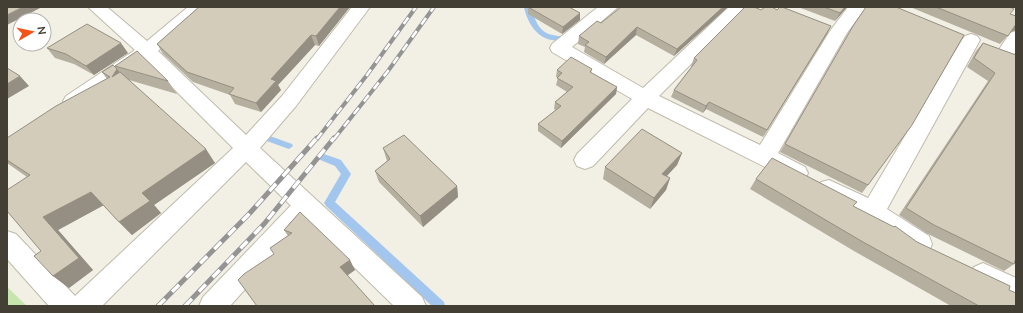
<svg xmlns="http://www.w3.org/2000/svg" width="1023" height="313" font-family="Mulish,sans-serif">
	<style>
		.green { fill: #c6e5ae }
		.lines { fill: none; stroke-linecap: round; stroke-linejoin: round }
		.stream { fill: #a2c6ed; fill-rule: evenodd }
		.minor-casing { stroke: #c0bbaa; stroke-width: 2 }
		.tertiary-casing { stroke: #c0bbaa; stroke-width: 2 }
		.minor { fill: #fff; fill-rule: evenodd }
		.tertiary { fill: #fff; fill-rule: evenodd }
		.rail-far1-casing { stroke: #949494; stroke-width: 4 }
		.rail-casing { stroke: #949494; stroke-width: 5 }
		.rail-far1 { stroke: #fff; stroke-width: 2.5; stroke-dasharray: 8; stroke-linecap: butt }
		.rail { stroke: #fff; stroke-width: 3.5; stroke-dasharray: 10; stroke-linecap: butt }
		.wall { fill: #b5afa0 }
		.shaded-wall { fill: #948f82 }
		.building { fill: #d3ccba; stroke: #948f82 }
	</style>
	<rect width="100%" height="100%" fill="#f2efe5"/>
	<!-- green -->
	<path class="green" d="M7,287l20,19h-20z"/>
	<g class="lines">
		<!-- stream -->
		<path class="stream" d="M524,7h8c2,12 7,26 21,28 3,1 6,1 10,1v4c-22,4 -35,-14 -39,-33z
			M267,135l25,9 1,2 -4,3 -25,-9 -1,-2 1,-2z
			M321,153l20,7 10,14 -16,28 109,100 1,4h-13l-106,-100 -2,-3 17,-29 -6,-8 -17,-7 -2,-2 2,-2z"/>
		<!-- minor casing -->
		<g class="minor-casing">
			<path id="minor" d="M88,7h19l40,34 41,-34h20l-50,44 88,84 36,-39 70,-89h18l-74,99 -36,42 162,149 4,9h-32l-148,-144 -144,144h-53l-42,-47v-28l9,3 59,62 158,-148 -87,-87 -66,45 -7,2 -7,-2 -3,-5 3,-5 69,-46z
				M598,7h20l-46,40 71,41 86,-81h19l-89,89 101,49 70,-114 18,-24h18l-19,26 -69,120 27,14 3,6 -3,6 -8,3 -8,-3 -141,-71 -55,58 -8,3 -8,-3 -3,-6 3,-6 55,-55 -80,-47 -2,-4 2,-4z
				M1016,31v20l-4,7 -7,2 -7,-2 -2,-4 14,-21z
				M971,34l6,2 3,4 -93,169 42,27 3,8 -3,8 -9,3 -9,-3 -46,-33 -44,-23 -4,-7 4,-7 8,-2 39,18 94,-158 3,-4z
				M983,263l33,15v25l-42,-20 -4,-8 4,-8z"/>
		</g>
		<!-- tertiary casing -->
		<g class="tertiary-casing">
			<path id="tertiary" d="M306,195l8,3 4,7 -4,7 -84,94h-31l4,-9 95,-99z"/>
		</g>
		<!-- minor -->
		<use href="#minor" class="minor"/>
		<!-- tertiary -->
		<use href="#tertiary" class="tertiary"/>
		<!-- rail-far1 casing -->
		<g class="rail-far1-casing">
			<path id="rail-far1" d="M317,139l50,-64 49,-68
				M334,139l54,-68 46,-64"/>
		</g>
		<!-- rail casing -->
		<g class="rail-casing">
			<path id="rail" d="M158,306l91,-92 68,-76
				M185,306l79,-82 70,-86"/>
		</g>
		<!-- rail-far1 -->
		<use href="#rail-far1" class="rail-far1"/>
		<!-- rail -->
		<use href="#rail" class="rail"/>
	</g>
	<!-- wall -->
	<path class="wall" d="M199,7h151l-31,39 -4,-1 -37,40 3,5 -20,22 -26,-8 -5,-9 -37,-13 -30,-28 -6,-10z
		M528,7l52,13 -18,14 -34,-20z
		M728,7l-54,49 -38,-21 -32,29 -20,-12 1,-5 -7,-3 1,-8 22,-13z
		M798,7h49l-12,14z
		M910,7h100v7l6,2v14l-5,2 -11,12z
		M761,10h16l54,16 -68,111 -57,-28 -3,4 -32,-16 3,-7 18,-24h-1l3,-8z
		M853,26l15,159 -6,8 -82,-41z
		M983,43l33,12 -2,209 -10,7 -78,-38 -27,-18 89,-134 -21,-14 9,-16z
		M47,48l81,5 -34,22 -20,-11 -19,-6z
		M115,66l53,15 9,13 -48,-14 86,83 -61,42 7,8 -29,22 -13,-13 -15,-17 -46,25 35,40 -24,18 -16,-12 -12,-25 -14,-74 -20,-14v-25l100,-59 -5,-7 15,-3z
		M592,69l-1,4 26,14 -1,7 -55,54 -23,-17v-7l18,-14 -2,-1 1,-7 12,-10 -11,-7 2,-7 -2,-1 1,-7z
		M383,148l74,38 1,11 -35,30 -44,-45 -4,-11 12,-10z
		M682,153l-5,12 -10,11 3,2 -4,12 -16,19 -47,-30 2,-12z
		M756,179l97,27 64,36 92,48 7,16h-65l-97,-55 -104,-62z
		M300,212l55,58 -7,5 -74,-21 14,-18 -4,-6z"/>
	<!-- shaded-wall -->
	<path class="shaded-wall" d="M23,7h19l-35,18v-10z
		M340,7h10l-31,39 -3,-10z
		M723,7h5l-54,49 3,-7z
		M845,7h2l-12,14 5,-8z
		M580,13v7l-18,14 1,-7z
		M1016,24v6l-7,2z
		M831,26l-4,8 -64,103 4,-7z
		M637,27l-1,8 -32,29 2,-7z
		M311,35l4,10 -37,40 3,5 -20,22 -5,-9 15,-24z
		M121,43l7,10 -34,22 -8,-9z
		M117,69l10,14 -15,-6z
		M20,76l9,10 -22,13v-15z
		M617,87l-1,7 -55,54 1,-7z
		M709,102l-3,7 -3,4 3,-7z
		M206,149l9,14 -61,42 7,8 -29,22 -13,-13 23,-29z
		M682,153l-5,12 -19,20 4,-11z
		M670,178l-4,12 -16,19 4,-11z
		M457,186l1,11 -35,30 -3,-11z
		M91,192l13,13 -46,25 35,40 -24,18 -16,-12 -10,-59z
		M350,260l5,10 -10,7 -5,-10z"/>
	<!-- building -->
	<path class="building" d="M7,7h16l-16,8z
		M199,7h141l-24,29 -5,-1 -40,44 5,2 -20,22 -27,-9 5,-6 -47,-16 -30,-28z
		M528,7h41l11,6 -17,14z
		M621,7h102l-46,42 -40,-22 -31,30 -21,-12 4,-3 -10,-6 18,-15 4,2z
		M745,7h9l7,3 4,-3h7l5,3 3,-3h2l49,19 -64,104 -58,-28 -3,4 -32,-16 23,-30 -3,-2z
		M824,7h21l-5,6z
		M866,7h30l68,28 -52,90 -44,60 -83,-41 68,-118z
		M936,7h74l4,2 -4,5 6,2v8l-8,12z
		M87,24l34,19 -35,23 -20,-12 -19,-6z
		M983,43l33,12v203l-2,6 -80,-39 -28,-17 89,-135 -21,-15z
		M137,51l31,30 -53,-15z
		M571,57l21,12 -2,3 27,15 -55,54 -24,-17 23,-18 -6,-4 18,-15 -16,-9 5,-5 -5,-3z
		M113,65l4,4 -5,8 8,-5 86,77 -64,44 8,8 -31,21 -28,-30 -48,25 36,41 -26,18 -19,-20 7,-5 -34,-40v-21l23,-15 -23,-15v-22l49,-32 54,-29 -8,-5z
		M7,68l13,8 -13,8z
		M642,129l40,24 -20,21 8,4 -16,20 -49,-31z
		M404,135l53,51 -37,30 -45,-45 15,-12 -7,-11z
		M772,158l85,44 -4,4 41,21 1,-1 22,16 93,44 -1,4 7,3v13h-37l-116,-64 -107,-63z
		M300,212l50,48 -10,7 35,39h-118l-19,-26 6,-6 30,-20 -4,-6 22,-15 -8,-3z"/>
	<!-- border -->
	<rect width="1023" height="313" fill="none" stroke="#443f35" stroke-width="16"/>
	<!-- north arrow -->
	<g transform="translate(32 32) rotate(81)"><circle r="19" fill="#ffffff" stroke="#b4b2ae"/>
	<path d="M0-3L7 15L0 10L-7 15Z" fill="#f3531a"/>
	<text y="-6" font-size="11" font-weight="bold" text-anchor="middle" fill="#443f35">N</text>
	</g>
</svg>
